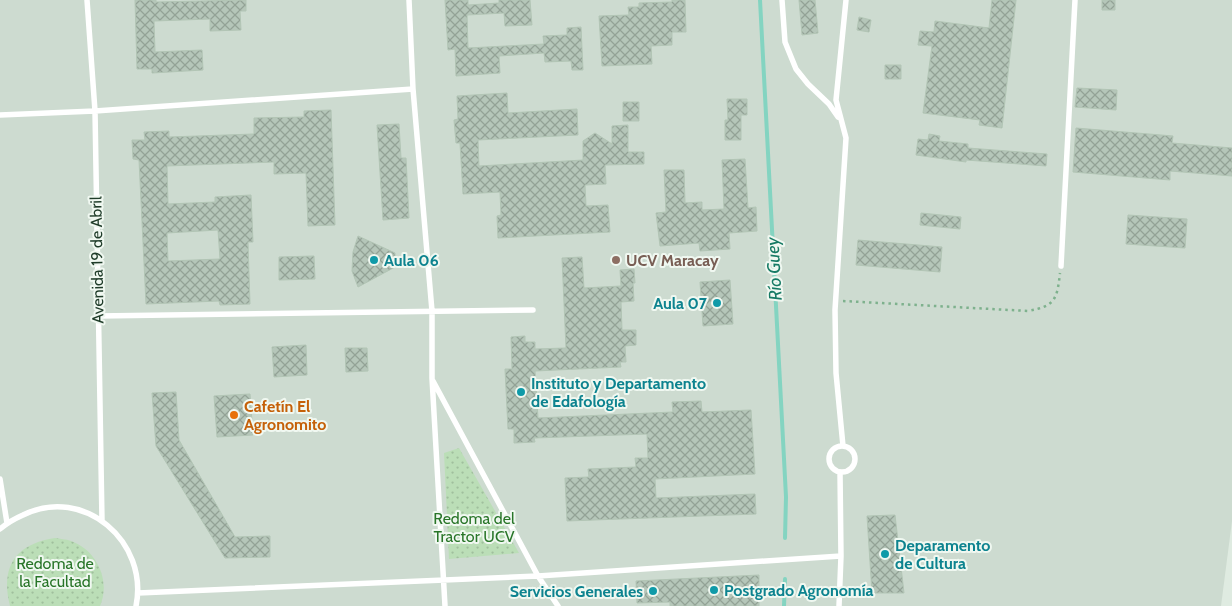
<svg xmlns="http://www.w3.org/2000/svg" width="1232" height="606" font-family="Cabin,sans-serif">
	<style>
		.built { fill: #cddbd0 }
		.park { fill: url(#park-dots) }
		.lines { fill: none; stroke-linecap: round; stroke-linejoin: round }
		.stream { stroke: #84d4c1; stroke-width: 4 }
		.building { fill: url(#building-cross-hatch); stroke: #b2c5b5; fill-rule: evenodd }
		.path { stroke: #7eb18d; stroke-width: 2.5; stroke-dasharray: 2.5 4; stroke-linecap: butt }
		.lane { stroke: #fff; stroke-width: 5.5 }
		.culture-dot { fill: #0f9aa8; stroke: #f0f8f1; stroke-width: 2 }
		.education-dot { fill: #8d6e63; stroke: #f0f8f1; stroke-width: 2 }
		.food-dot { fill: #e8710a; stroke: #f0f8f1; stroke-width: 2 }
		.labels { text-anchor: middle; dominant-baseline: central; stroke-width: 4; stroke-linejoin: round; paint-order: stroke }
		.street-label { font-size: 16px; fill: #1f3c29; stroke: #f0f8f1 }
		.culture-label { font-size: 16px; font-weight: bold; fill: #0d838f; stroke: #f0f8f1; text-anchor: start }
		.education-label { font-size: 16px; font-weight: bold; fill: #785e54; stroke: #f0f8f1; text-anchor: start }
		.food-label { font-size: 16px; font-weight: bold; fill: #c56008; stroke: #f0f8f1; text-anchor: start }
		.park-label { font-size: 16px; fill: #287528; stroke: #f0f8f1 }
		.water-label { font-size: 18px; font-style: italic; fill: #177b65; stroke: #f0f8f1 }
	</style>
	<defs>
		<pattern id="park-dots" width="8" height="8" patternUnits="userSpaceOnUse" patternTransform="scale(1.25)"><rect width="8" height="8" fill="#bbdeb7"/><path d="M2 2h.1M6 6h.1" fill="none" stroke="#a0bf9d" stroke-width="1.8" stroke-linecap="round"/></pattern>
		<pattern id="building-cross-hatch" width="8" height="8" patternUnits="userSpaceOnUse" patternTransform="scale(1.25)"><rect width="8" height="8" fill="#b5c6b9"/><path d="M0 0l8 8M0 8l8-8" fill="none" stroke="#93a296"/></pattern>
	</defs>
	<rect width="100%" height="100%" fill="#dfebe1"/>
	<!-- built -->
	<path class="built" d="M0,0h1232v521l-11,85h-1221z"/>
	<!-- park -->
	<path class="park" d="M459,448l60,105 -70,6 -5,-106z
		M55,538c5,1 11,1 16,3 26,9 40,40 29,65h-90c-10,-39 5,-62 45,-68z"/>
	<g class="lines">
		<!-- stream -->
		<path class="stream" d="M760,0l26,497 -1,41
			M784,606l1,-27"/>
	</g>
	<!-- building -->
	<path class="building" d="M135,0h21v2l90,-2v11h-6l1,19 -31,1v-12l-56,2 1,31 47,-2 1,20 -51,3v-4h-15z
		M445,0h23v5l31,-2v-3h31l2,25 -27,1 -1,-13 -37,2 1,33 76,-4 -1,-8 24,-1v-7l14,-1 2,43h-11l-1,-9 -26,1 -1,-9 -45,3 1,17 -44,3 -1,-27 -7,1z
		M672,0h13l1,32h-14v13l-21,1 1,18 -50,2 -3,-50 30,-1 -1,-8h11v-4l33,-1z
		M799,0h16l3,33 -16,2z
		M992,0h24l-14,128 -23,-3 1,-5 -57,-7 9,-67 -14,-1 2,-14 14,1 1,-11 54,7z
		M1102,0h13v10h-13z
		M859,17l12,3 -2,12 -12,-2z
		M885,65h16v14h-16z
		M1077,88l40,2 -1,20 -41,-3z
		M507,93l1,20 69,-4 1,26 -100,5 1,26 104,-6v-19l12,-8 17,11v-18l16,-1v27h16v12l-39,1 1,19 -21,1 1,21 22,-1 2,27 -112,6 -1,-22 4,-1 -1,-23 -37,2 -3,-51h-4l-2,-23 4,-1 -1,-23z
		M727,99h20v16h-6v25h-16v-20h3z
		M623,102h16v19h-16z
		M331,110l4,115 -27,1 -2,-53 -32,1v-12l-107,4 1,38 47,-2v-5l36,-2 2,47h-5l2,62 -30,1 -1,-4 -73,3 -7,-144 -6,-1 -1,-19h13l-1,-8 25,-1v6l85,-3v-16l50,-1v-6zM218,230l2,29 -52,2 -1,-28z
		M399,124l2,34h5l3,60 -26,2 -6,-95z
		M1076,128l97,8 -1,7 60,5v28l-62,-5v9l-97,-8z
		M929,134l11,2 -1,5 29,3v4l79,6 -1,12 -80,-6v2l-50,-7 2,-16 10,1z
		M745,159l3,49 8,-1 1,24 -28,2 1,16 -30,2 -1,-8 -39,3 -4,-33 10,-1 -2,-42h20l1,33 17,-1v8l22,-1 -2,-49z
		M921,213l40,4 -1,12 -40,-4z
		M1128,215l59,4 -2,29 -59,-4z
		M358,236l37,17v14l-37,20 -6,-16 1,-19z
		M858,240l84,7 -2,25 -84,-7z
		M314,256l1,23 -36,1v-23z
		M582,257l2,31 37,-2 -1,-16 14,-1 1,14h-2l1,18 -13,1 1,28h14v15l-11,1 1,16h-6l1,5 -86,4 3,47 135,-6 -1,-10 29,-1 1,11 49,-2 4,64 -100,5 1,19 99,-4 1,20 -189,7 -2,-43 24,-1 -1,-8 48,-2 -1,-9h13l-1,-24 -113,4 1,4 -21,1v-14h-6l-3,-60h7l-1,-32 14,-1v6h10v7l31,-1 -4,-90z
		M730,280l3,44 -30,2 -3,-44z
		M306,345l1,30 -33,2 -2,-30z
		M345,348h22l1,23 -22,1z
		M176,392l3,48 56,97 35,-1v21l-45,1 -69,-112 -4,-53z
		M250,394l3,41 -36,2 -3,-41z
		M895,515l9,78h-32l-5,-77z
		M759,575v31h-89v-4l-33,1 -1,-22z"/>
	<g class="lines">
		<!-- path -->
		<path class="path" d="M843,301l185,10c27,-5 29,-11 32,-38"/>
		<!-- lane -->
		<path class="lane" d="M87,0l8,111 7,410
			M409,0l4,89 19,222v67l13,228
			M782,0l3,42 11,27 12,15 21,20 9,13
			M0,115l95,-4 318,-22
			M1061,266l14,-266
			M98,316l435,-6
			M433,381l105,195 20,30
			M829 459a13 13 0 1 1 26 0a13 13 0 1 1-26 0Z
			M843,446l-7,-73 -1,-63 11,-172 -10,-38 10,-100
			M0,479l7,44
			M0,529c7,-6 14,-10 23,-14 61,-30 126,27 113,91
			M138,593l400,-17 303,-20
			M839,606l2,-50 -1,-84"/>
	</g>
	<!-- markers -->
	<g class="culture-dot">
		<circle cx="374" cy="260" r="5"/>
		<circle cx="717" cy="303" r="5"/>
		<circle cx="521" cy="392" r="5"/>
		<circle cx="885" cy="554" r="5"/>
		<circle cx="714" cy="590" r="5"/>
		<circle cx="653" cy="591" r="5"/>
	</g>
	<circle class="education-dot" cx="616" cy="260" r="5"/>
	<circle class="food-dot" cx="234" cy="415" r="5"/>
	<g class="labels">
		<!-- street labels -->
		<g class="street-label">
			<text transform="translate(97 260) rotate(-91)">Avenida 19 de Abril</text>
		</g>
		<!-- culture labels -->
		<g class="culture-label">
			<text x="384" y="260">Aula 06</text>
			<text x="707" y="303" text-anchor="end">Aula 07</text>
			<text x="531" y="383">Instituto y Departamento<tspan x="531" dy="18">de Edafología</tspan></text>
			<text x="895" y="545">Deparamento<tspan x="895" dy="18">de Cultura</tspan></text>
			<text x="724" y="590">Postgrado Agronomía</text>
			<text x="643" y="591" text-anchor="end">Servicios Generales</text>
		</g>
		<!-- education labels -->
		<g class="education-label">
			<text x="626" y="260">UCV Maracay</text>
		</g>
		<!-- food labels -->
		<g class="food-label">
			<text x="244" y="406">Cafetín El<tspan x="244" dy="18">Agronomito</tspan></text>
		</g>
		<!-- park labels -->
		<g class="park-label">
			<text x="474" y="518">Redoma del<tspan x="474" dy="18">Tractor UCV</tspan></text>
			<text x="55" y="563">Redoma de<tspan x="55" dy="18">la Facultad</tspan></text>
		</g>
		<!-- water labels -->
		<g class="water-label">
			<text transform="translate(774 269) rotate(-93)">Río Guey</text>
		</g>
	</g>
</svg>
